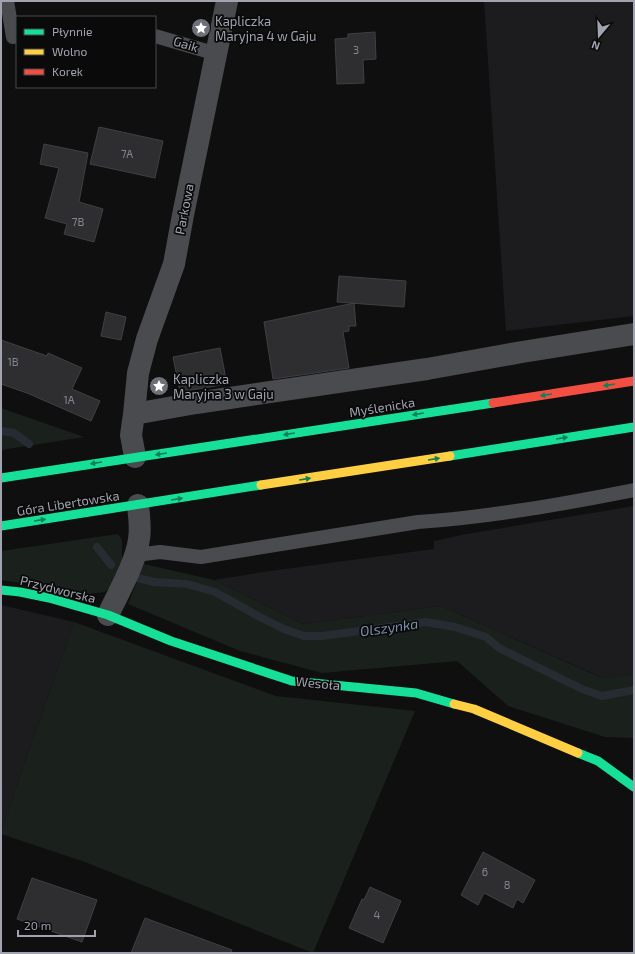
<svg xmlns="http://www.w3.org/2000/svg" width="635" height="954" font-family="'Exo 2',sans-serif">
	<style>
		.built { fill: #1c1c1e }
		.green { fill: #1a201b }
		.lines { fill: none; stroke-linecap: round; stroke-linejoin: round }
		.stream { stroke: #272b32; stroke-width: 8 }
		.building { fill: #2e2e30; stroke: #3f4043 }
		.lane { stroke: #4a4b4e; stroke-width: 14 }
		.street { stroke: #4a4b4e; stroke-width: 22 }
		.fast { stroke: #16e098; stroke-width: 9 }
		.slow { stroke: #ffcf43; stroke-width: 9 }
		.jam { stroke: #f24e42; stroke-width: 9 }
		.oneway { fill: #118059 }
		.labels { text-anchor: middle; dominant-baseline: central; stroke-width: 3.5; stroke-linejoin: round; paint-order: stroke }
		.number-label { font-size: 11px; fill: #848690 }
		.poi-label { font-size: 13px; fill: #a1a4b0; stroke: #0a0a0b; text-anchor: start }
		.street-label { font-size: 13px; fill: #a1a4b0; stroke: #0a0a0b }
		.water-label { font-size: 14px; font-style: italic; fill: #798faa; stroke: #0a0a0b }
	</style>
	<rect width="100%" height="100%" fill="#0f0f10"/>
	<!-- built -->
	<path class="built" d="M484,1h150v315l-128,15z
		M634,506v168l-31,4 -162,-72 -138,18 -89,-44 56,-9 164,-22v-8l27,-6z
		M1,605l73,17 -73,209z"/>
	<!-- green -->
	<path class="green" d="M1,408l83,29 -83,13z
		M118,534l4,6v23l-10,22 -7,7 -17,2 -87,-14v-29z
		M144,564l70,16 89,44 138,-18 161,72 32,-4v64l-29,-1 -97,-31 -51,-45 -135,12 -82,-22 -112,-47z
		M74,622l202,74 139,15 -102,242 -228,-91 -84,-28v-3z"/>
	<g class="lines">
		<!-- stream -->
		<path class="stream" d="M1,431l13,2 15,11
			M97,547l14,18
			M138,578l16,4 33,2 28,8 43,24 26,13 20,7h18l104,-14 29,5 31,10 13,11 83,41 20,7 32,-6"/>
	</g>
	<!-- building -->
	<path class="building" d="M375,32l1,27 -13,1 1,23 -27,1 -2,-45 13,-1v-4z
		M99,127l64,14 -8,37 -65,-14z
		M44,144l44,9 -9,49 24,7 -9,33 -30,-8 3,-10 -22,-6 14,-50 -19,-4z
		M339,276l67,5 -2,26 -67,-5z
		M354,303l2,23h-7v5l-6,1 6,36 -76,11 -9,-57z
		M106,312l20,5 -5,23 -20,-4z
		M1,340l46,16 1,-3 34,15 -10,21 28,12 -9,20 -64,-28 -26,-9z
		M220,348l7,36 -47,8 -7,-35z
		M483,852l52,28 -12,23 -6,-4 -4,9 -29,-15 -6,12 -17,-10z
		M32,878l65,22 -15,42 -65,-23z
		M370,887l31,14 -18,42 -34,-15 13,-29 2,1z
		M145,918l87,32 -1,3h-100z"/>
	<g class="lines">
		<!-- lane -->
		<path class="lane" d="M7,1l6,36
			M155,36l62,18
			M136,555l24,-3 41,5 217,-35c73,-5 145,-18 216,-32"/>
		<!-- street -->
		<path class="street" d="M134,414l4,-41 9,-34 27,-75 9,-49 44,-214
			M135,457l-4,-22 3,-21 62,-11 231,-34 95,-17 112,-18
			M108,615c10,-22 28,-52 31,-76 2,-11 0,-23 -1,-34"/>
		<!-- fast -->
		<path class="fast" d="M450,456l184,-29
			M1,478l492,-75
			M1,526l260,-41
			M1,590l19,2 29,6 59,17 63,26 121,40 124,12 38,11
			M578,753l20,8 36,26"/>
		<!-- slow -->
		<path class="slow" d="M261,485l189,-29
			M454,704l20,5 104,44"/>
		<!-- jam -->
		<path class="jam" d="M493,403l141,-22"/>
	</g>
	<!-- one-way arrows -->
	<defs><path id="oneway-solid" d="M-6-.8H1V-3.2L6.5 0L1 3.2V.8H-6Z"/></defs>
	<g class="oneway">
		<use href="#oneway-solid" transform="translate(609 385) rotate(171)"/>
		<use href="#oneway-solid" transform="translate(546 395) rotate(171)"/>
		<use href="#oneway-solid" transform="translate(418 414) rotate(171)"/>
		<use href="#oneway-solid" transform="translate(289 434) rotate(171)"/>
		<use href="#oneway-solid" transform="translate(562 438) rotate(-9)"/>
		<use href="#oneway-solid" transform="translate(161 454) rotate(171)"/>
		<use href="#oneway-solid" transform="translate(434 459) rotate(-9)"/>
		<use href="#oneway-solid" transform="translate(96 463) rotate(171)"/>
		<use href="#oneway-solid" transform="translate(305 479) rotate(-9)"/>
		<use href="#oneway-solid" transform="translate(177 499) rotate(-9)"/>
		<use href="#oneway-solid" transform="translate(40 520) rotate(-9)"/>
	</g>
	<!-- icons -->
	<defs>
		<g id="sight-disc" transform="scale(1)"><circle r="9.5" fill="#6e7078" stroke="#0a0a0b"/><path d="M0-6L1.8-2.2L6-1.7L2.9 1.2L3.7 5.4L0 3.3L-3.7 5.4L-2.9 1.2L-6-1.7L-1.8-2.2Z" fill="#fff"/></g>
	</defs>
	<g fill-rule="evenodd">
		<use href="#sight-disc" x="201" y="28"/>
		<use href="#sight-disc" x="159" y="386"/>
	</g>
	<g class="labels">
		<!-- number labels -->
		<g class="number-label">
			<text x="356" y="49">3</text>
			<text x="127" y="153">7A</text>
			<text x="78" y="221">7B</text>
			<text x="13" y="361">1B</text>
			<text x="69" y="399">1A</text>
			<text x="485" y="871">6</text>
			<text x="507" y="884">8</text>
			<text x="377" y="914">4</text>
		</g>
		<!-- poi labels -->
		<g class="poi-label">
			<text x="215" y="21">Kapliczka<tspan x="215" dy="15">Maryjna 4 w Gaju</tspan></text>
			<text x="173" y="379">Kapliczka<tspan x="173" dy="15">Maryjna 3 w Gaju</tspan></text>
		</g>
		<!-- street labels -->
		<g class="street-label">
			<text transform="translate(186 44) rotate(17)">Gaik</text>
			<text transform="translate(184 209) rotate(-79)">Parkowa</text>
			<text transform="translate(382 407) rotate(-9)">Myślenicka</text>
			<text transform="translate(68 503) rotate(-9)">Góra Libertowska</text>
			<text transform="translate(58 589) rotate(14)">Przydworska</text>
			<text transform="translate(318 683) rotate(6)">Wesoła</text>
		</g>
		<!-- water labels -->
		<g class="water-label">
			<text transform="translate(389 627) rotate(-8)">Olszynka</text>
		</g>
	</g>
	<!-- border -->
	<rect width="635" height="954" fill="none" stroke="#a1a4b0" stroke-width="4"/>
	<!-- legend -->
	<rect x="16" y="16" width="140" height="72" fill="#0a0a0b" stroke="#46484d"/>
	<rect x="24" y="29" width="20" height="6" fill="#16e098" stroke="#46484d"/>
	<text x="52" y="36" font-size="12" fill="#a1a4b0">Płynnie</text>
	<rect x="24" y="49" width="20" height="6" fill="#ffcf43" stroke="#46484d"/>
	<text x="52" y="56" font-size="12" fill="#a1a4b0">Wolno</text>
	<rect x="24" y="69" width="20" height="6" fill="#f24e42" stroke="#46484d"/>
	<text x="52" y="76" font-size="12" fill="#a1a4b0">Korek</text>
	<!-- north arrow -->
	<g transform="translate(599 36) rotate(199)" stroke="#0a0a0b" stroke-width="3" paint-order="stroke">
	<path d="M0-3L7 15L0 10L-7 15Z" fill="#a1a4b0"/>
	<text y="-6" font-size="11" font-weight="bold" text-anchor="middle" fill="#a1a4b0">N</text>
	</g>
	<!-- scale -->
	<path d="M18 930v6h77v-6" fill="none" stroke="#a1a4b0" stroke-width="2"/>
	<text x="24" y="930" font-size="12" fill="#a1a4b0" stroke="#0a0a0b" stroke-width="3" paint-order="stroke">20 m</text>
</svg>
